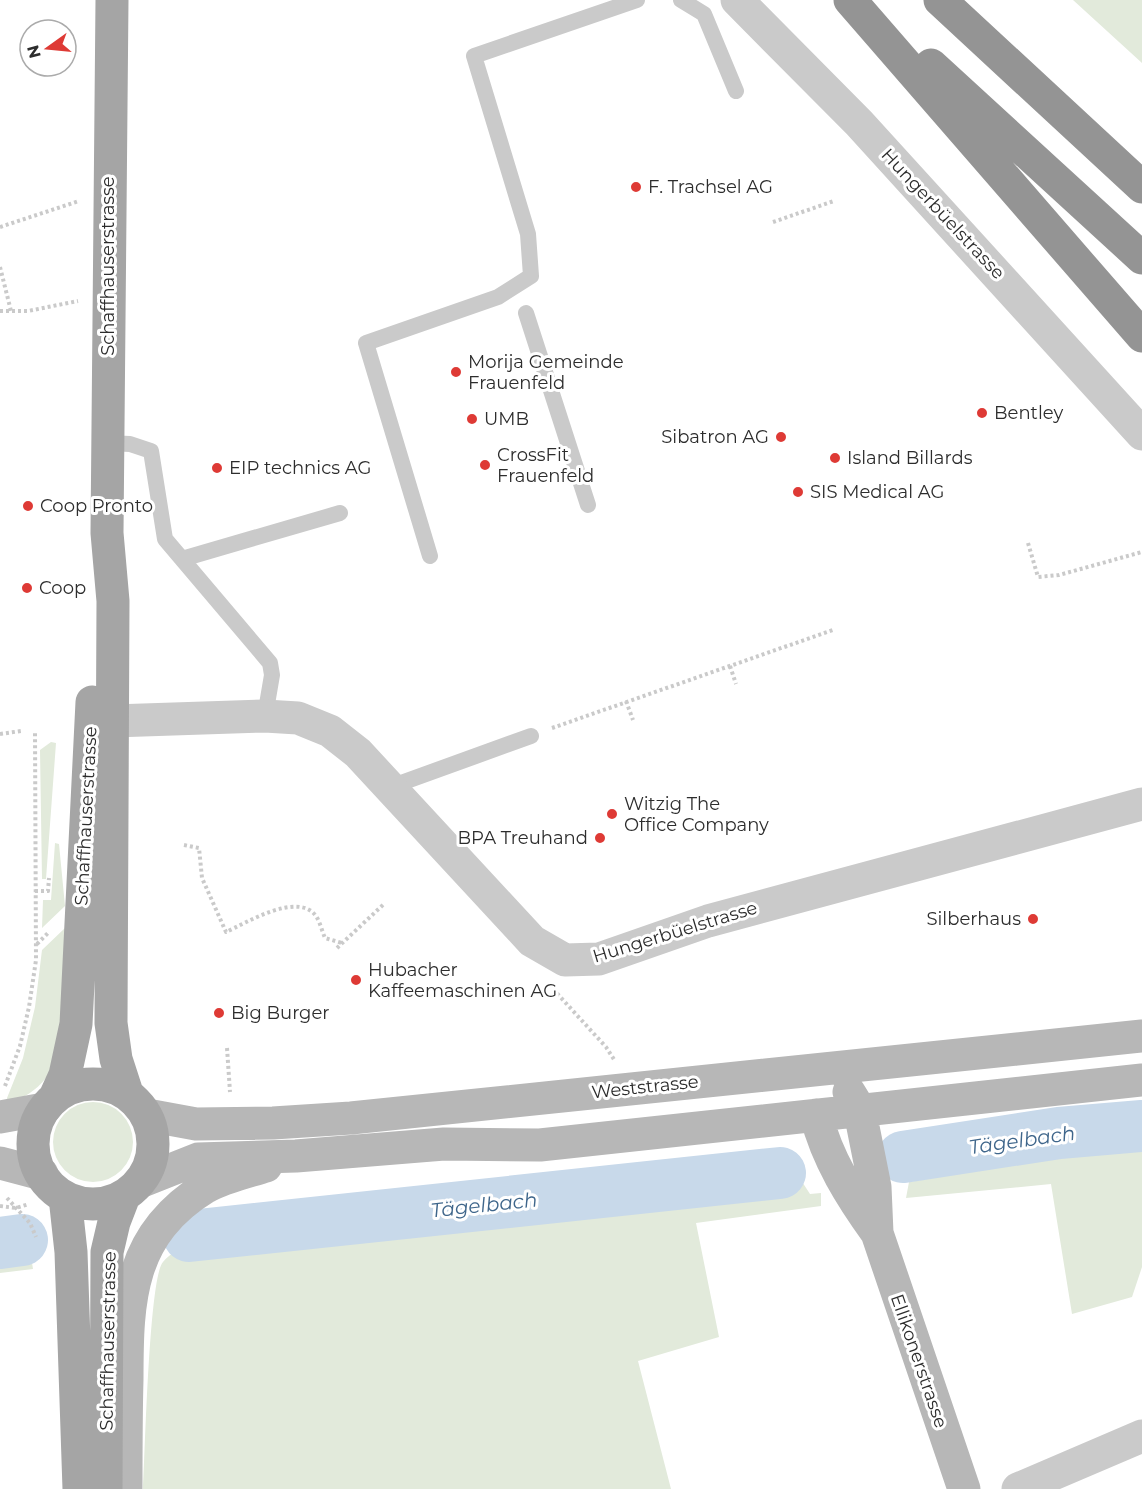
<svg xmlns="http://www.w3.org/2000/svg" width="1142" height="1489" font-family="Montserrat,sans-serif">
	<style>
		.green { fill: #e2eadb }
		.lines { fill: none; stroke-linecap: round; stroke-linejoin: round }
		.river { stroke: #c8d9ea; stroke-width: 52 }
		.path { stroke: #cacaca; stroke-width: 4; stroke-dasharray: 3 3; stroke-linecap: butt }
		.lane { stroke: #cacaca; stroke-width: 16 }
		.street { stroke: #cacaca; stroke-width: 33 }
		.secondary { stroke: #b7b7b7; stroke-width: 33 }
		.primary { stroke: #a5a5a5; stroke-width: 33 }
		.highway { stroke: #949494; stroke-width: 33 }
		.poi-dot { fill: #de3a35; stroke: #fff; stroke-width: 2 }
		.labels { text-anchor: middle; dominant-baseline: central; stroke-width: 6; stroke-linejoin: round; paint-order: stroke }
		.poi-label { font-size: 18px; fill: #2d2d2d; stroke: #fff; text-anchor: start }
		.street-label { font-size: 18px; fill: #2d2d2d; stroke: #fff }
		.water-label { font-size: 20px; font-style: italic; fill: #3f668b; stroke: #fff }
	</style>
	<rect width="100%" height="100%" fill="#fff"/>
	<!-- green -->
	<path class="green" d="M1073,0h69v63z
		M51,742l5,1 -10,136h-4l-2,-129z
		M55,843l4,1 6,62 -23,22 1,-28h8z
		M65,928c-1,43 7,115 -19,150 -10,13 -23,20 -38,26l-1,-6 16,-40 12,-51 7,-57z
		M53 1142a40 40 0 1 1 80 0a40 40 0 1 1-80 0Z
		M1142,1107v41l-55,6 55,-4v117l-10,30 -60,17 -21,-130 -145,14 3,-16 142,-24 -142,20 1,-34 89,-20z
		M768,1150l16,4 26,40 11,-1v13l-125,17 23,114 -81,24 33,128h-528c2,-33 6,-212 20,-227 13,-15 26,-15 45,-17l4,-31 141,-10z
		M0,1217c25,7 30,28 33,52l-33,4z"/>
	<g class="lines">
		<!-- river -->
		<path class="river" d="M903,1157l156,-24 83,-7
			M189,1236l591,-63
			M0,1243l22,-3"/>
		<!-- path -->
		<path class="path" d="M773,222l61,-21
			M0,227l79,-26
			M0,267l11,44
			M0,311h28l50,-10
			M1028,543l10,34 21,-2 83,-23
			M730,666l6,18
			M626,701l7,19
			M552,728l281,-98
			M0,734l21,-3
			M184,845l15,3 3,30 24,54c20,-9 72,-41 90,-16 4,6 6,15 9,22l17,5
			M35,891h13l1,-13
			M37,944l12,-12
			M337,948l48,-45
			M553,989l53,58 9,14
			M227,1048l3,44
			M5,1086l15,-40 9,-39 7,-47 -1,-229
			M7,1198l23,25 6,14
			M0,1206l16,2 13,-4"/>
		<!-- lane -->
		<path class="lane" d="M681,0l23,14 32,77
			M526,313l62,192
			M107,443l23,1 21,7 14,88 105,124 2,12 -7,41
			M430,556l-64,-213 132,-46 33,-21 -3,-42 -54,-178 163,-56
			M182,559l158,-46
			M390,787l141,-51"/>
		<!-- street -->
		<path class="street" d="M737,0l122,123 283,311
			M113,721l152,-5 33,2 32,13 28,22 174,188 33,19 34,-1 109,-38 434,-117
			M1018,1489l124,-53"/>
		<!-- secondary -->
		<path class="secondary" d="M849,1092l11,18 3,17 12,60 2,46 87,256
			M147,1115l49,9 77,-1 78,-5 791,-82
			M816,1115c11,44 35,82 61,118
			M0,1117l44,-8
			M0,1163l42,11
			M140,1182l58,-23 98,-3 148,-12 96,1 602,-65
			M126,1489c0,-37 0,-73 1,-110 0,-80 2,-145 79,-192 18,-10 41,-15 60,-21"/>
		<!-- primary -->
		<path class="primary" d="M112,0l-5,533 6,68 -2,422 5,36 11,34
			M33 1144a60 60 0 1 1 120 0a60 60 0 1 1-120 0Z
			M55,1097l10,-22 11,-51 16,-322
			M65,1197l6,55 8,237
			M106,1489l1,-237 7,-30 10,-26"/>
		<!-- highway -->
		<path class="highway" d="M850,0l292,336
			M940,0l202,187
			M931,65l211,193"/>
	</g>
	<!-- markers -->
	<g class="poi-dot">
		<circle cx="636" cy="187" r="6"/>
		<circle cx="456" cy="372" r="6"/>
		<circle cx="982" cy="413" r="6"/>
		<circle cx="472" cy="419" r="6"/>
		<circle cx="781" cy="437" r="6"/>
		<circle cx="835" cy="458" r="6"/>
		<circle cx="485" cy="465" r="6"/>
		<circle cx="217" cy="468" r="6"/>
		<circle cx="798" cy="492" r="6"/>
		<circle cx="28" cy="506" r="6"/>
		<circle cx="27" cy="588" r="6"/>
		<circle cx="612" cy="814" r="6"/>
		<circle cx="600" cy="838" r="6"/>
		<circle cx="1033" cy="919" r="6"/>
		<circle cx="356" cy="980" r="6"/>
		<circle cx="219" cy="1013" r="6"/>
	</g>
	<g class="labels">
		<!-- poi labels -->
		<g class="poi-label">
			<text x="648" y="187">F. Trachsel AG</text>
			<text x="468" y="362">Morija Gemeinde<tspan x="468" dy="21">Frauenfeld</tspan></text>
			<text x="994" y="413">Bentley</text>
			<text x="484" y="419">UMB</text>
			<text x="769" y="437" text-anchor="end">Sibatron AG</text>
			<text x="497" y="455">CrossFit<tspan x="497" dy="21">Frauenfeld</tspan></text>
			<text x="847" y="458">Island Billards</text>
			<text x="229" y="468">EIP technics AG</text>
			<text x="810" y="492">SIS Medical AG</text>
			<text x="40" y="506">Coop Pronto</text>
			<text x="39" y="588">Coop</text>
			<text x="624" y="804">Witzig The<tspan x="624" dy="21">Office Company</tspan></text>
			<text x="588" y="838" text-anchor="end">BPA Treuhand</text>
			<text x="1021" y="919" text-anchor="end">Silberhaus</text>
			<text x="368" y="970">Hubacher<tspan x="368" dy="21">Kaffeemaschinen AG</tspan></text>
			<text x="231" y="1013">Big Burger</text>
		</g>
		<!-- street labels -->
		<g class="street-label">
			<text transform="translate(943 214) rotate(47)">Hungerbüelstrasse</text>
			<text transform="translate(108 266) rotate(-90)">Schaffhauserstrasse</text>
			<text transform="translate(86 816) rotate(-87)">Schaffhauserstrasse</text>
			<text transform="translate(675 932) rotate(-17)">Hungerbüelstrasse</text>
			<text transform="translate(645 1087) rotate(-6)">Weststrasse</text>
			<text transform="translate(108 1341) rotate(-89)">Schaffhauserstrasse</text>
			<text transform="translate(919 1361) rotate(71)">Ellikonerstrasse</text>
		</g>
		<!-- water labels -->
		<g class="water-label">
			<text transform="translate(1022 1140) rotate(-8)">Tägelbach</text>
			<text transform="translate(484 1205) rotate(-6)">Tägelbach</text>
		</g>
	</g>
	<!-- north arrow -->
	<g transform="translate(48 48) rotate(255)"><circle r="28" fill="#ffffff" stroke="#ababab" stroke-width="1.5"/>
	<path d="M0-4.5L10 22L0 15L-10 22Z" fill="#de3a35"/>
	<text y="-9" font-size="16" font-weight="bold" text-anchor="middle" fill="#2d2d2d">N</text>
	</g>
</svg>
